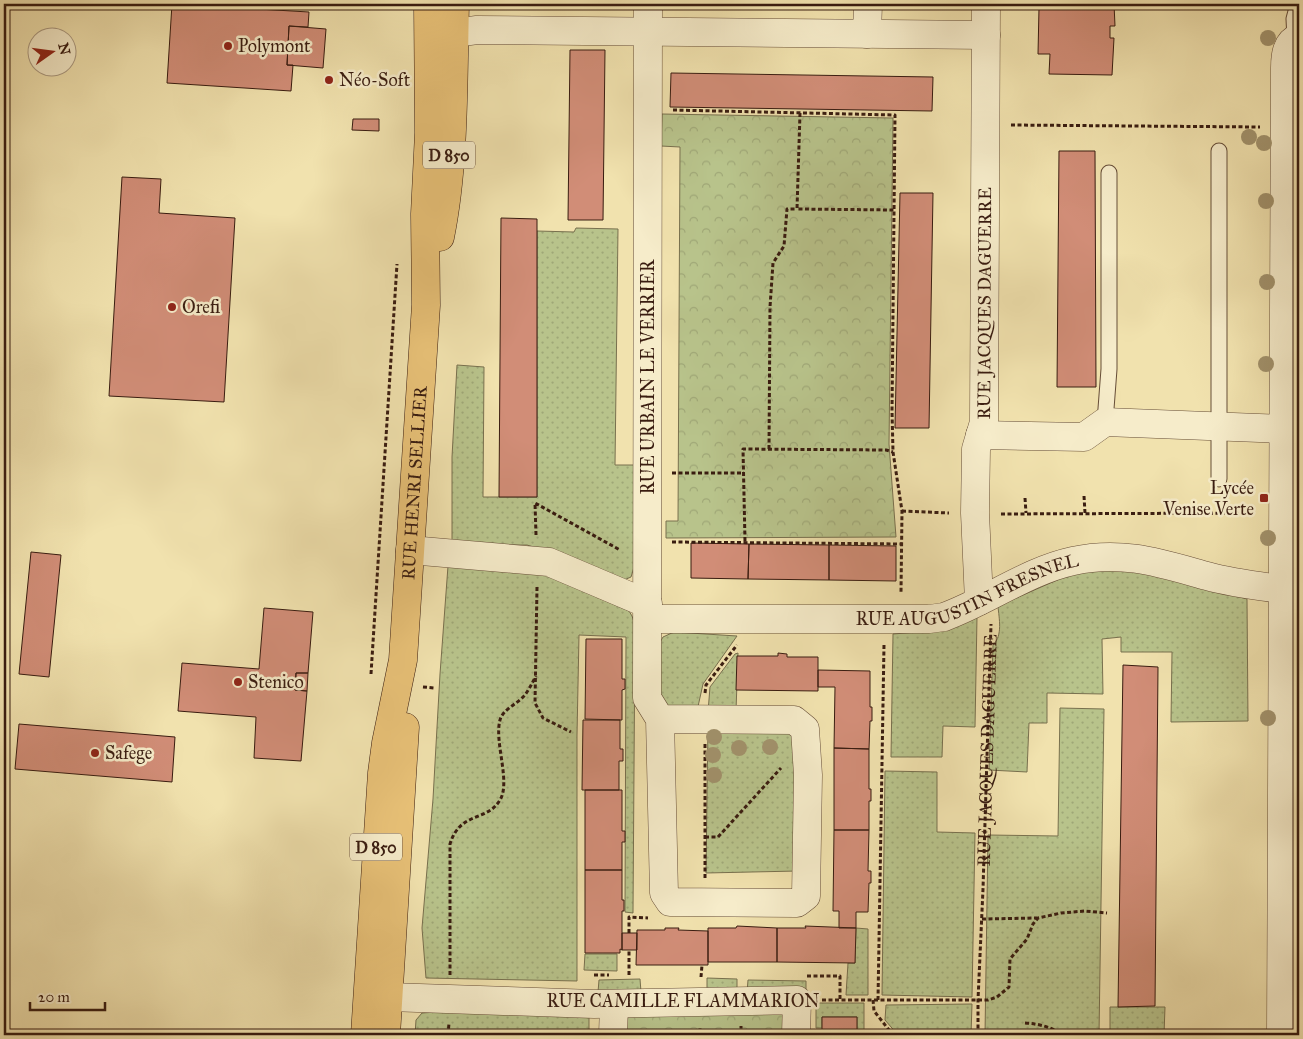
<svg xmlns="http://www.w3.org/2000/svg" width="1303" height="1039" font-family="'IM FELL Great Primer',serif">
	<style>
		.grass { fill: url(#grass-dots); stroke: #78704e }
		.forest { fill: url(#forest-crowns); stroke: #78704e }
		.building { fill: #d18d77; stroke: #391c10 }
		.lines { fill: none; stroke-linecap: round; stroke-linejoin: round }
		.service-casing { stroke: #674e38; stroke-width: 17 }
		.minor-casing { stroke: #674e38; stroke-width: 29 }
		.primary-casing { stroke: #391c10; stroke-width: 29 }
		.path { stroke: #391c10; stroke-width: 3; stroke-dasharray: 4 2.5; stroke-linecap: butt }
		.service { stroke: #f6ecca; stroke-width: 15 }
		.minor { stroke: #f6ecca; stroke-width: 28 }
		.primary { stroke: #e8c177; stroke-width: 28 }
		.tree { fill: #a1916b }
		.poi-dot { fill: #8f2418; stroke: #f6ecca; stroke-width: 2 }
		.labels { text-anchor: middle; dominant-baseline: central; stroke-width: 5; stroke-linejoin: round; paint-order: stroke }
		.shield { fill: #f6ecca; stroke: #725a48; stroke-width: 1 }
		.shield-label { font-size: 16px; font-weight: bold; fill: #391c10 }
		.poi-label { font-size: 18px; fill: #391c10; stroke: #f6ecca; text-anchor: start }
		.street-label { font-size: 18px; fill: #391c10; stroke: #f6ecca }
	</style>
	<defs>
		<pattern id="grass-dots" width="8" height="8" patternUnits="userSpaceOnUse" patternTransform="scale(1.25)"><rect width="8" height="8" fill="#b8c38b"/><path d="M2 2h.1M6 6h.1" fill="none" stroke="#9fa777" stroke-width="1.8" stroke-linecap="round"/></pattern>
		<pattern id="forest-crowns" width="20" height="18" patternUnits="userSpaceOnUse" patternTransform="scale(1.25)"><rect width="20" height="18" fill="#b8c38b"/><path d="M2 6a3 3 0 1 1 6 0M12 15a3 3 0 1 1 6 0" fill="none" stroke="#9fa777"/></pattern>
	</defs>
	<rect width="100%" height="100%" fill="#f1e2ae"/>
	<filter id="stains"><feTurbulence type="fractalNoise" baseFrequency=".004" numOctaves="4"/><feColorMatrix values="0 0 0 0 .2 0 0 0 0 .09 0 0 0 0 .02 0 0 0 .5 -.17"/></filter>
	<radialGradient id="worn" r=".72"><stop offset=".6" stop-color="#630" stop-opacity="0"/><stop offset="1" stop-color="#630" stop-opacity=".3"/></radialGradient>
	<!-- grass -->
	<path class="grass" d="M1299,216v164h-4l2,-160z
		M576,228l42,1 -3,236h21l-1,99 -4,13 -7,3 -77,-29 -20,-6h-45l-30,-2v-86l5,-92 27,2 -1,130h54v-266l37,1z
		M1299,507v421l-5,-5v-240l3,-22 -3,-19v-128z
		M448,566l91,6 90,39 3,5 3,9 -2,288 -8,-1 1,-275 -47,-2 -2,100v246l-151,-3 -4,-50 11,-129 7,-125z
		M1099,568l63,7 85,24 1,122 -77,1 1,-70h-51v-15l-19,2 1,55 -56,-1v30h-18l-2,49 -38,-2 4,-125c10,-10 6,-26 5,-39l75,-33z
		M977,617l-2,110 -32,-1 -1,31h-51l2,-123 50,-4z
		M674,632l63,4 -34,48 -6,27 -34,-6 -4,-10v-51l4,-7z
		M738,653l-2,58 -28,1 2,-25 25,-33z
		M1060,708l44,1 -5,326h-114l3,-200 70,1z
		M708,725l79,5 10,8 1,133 -92,2z
		M885,771l52,1v60l38,1 -3,164 -90,-2z
		M856,928l12,1v66h-22l2,-32h7z
		M585,954h32v17l-33,-1z
		M1293,960h6v75h-8z
		M707,978l30,1v15l-30,-1z
		M640,979l1,13h-43l1,-12z
		M748,980l58,1v13l-59,-1z
		M816,1003h48v32h-7v-18h-35v11h-6z
		M972,1004l-1,31h-73l-13,-15 1,-15z
		M1110,1007h55l-1,28h-54z
		M481,1009l108,4v22h-174l1,-15 6,-7z"/>
	<!-- forest -->
	<path class="forest" d="M662,114l231,4 -4,326 7,93 -230,1v-17h12l2,-374 -19,-1z
		M775,1008l12,7v20h-164v-11l6,-10z"/>
	<!-- building -->
	<path class="building" d="M172,4l137,8 -1,15 -19,-1 -2,39h6l-2,26 -124,-8z
		M898,4h36v2l-36,-1z
		M1051,4h63l1,22h-5v12h4l-2,37 -63,-1 1,-20h-12l1,-46 12,1z
		M289,26l37,3 -3,39 -36,-3z
		M570,50h35l-2,170h-35z
		M671,73l262,4 -1,34 -262,-4z
		M353,119h26v12l-27,-1z
		M1059,151h36l1,236h-39z
		M122,177l39,2 -2,34 76,5 -11,184 -115,-6z
		M900,193h33l-4,235h-34z
		M501,218l36,1v278h-38z
		M691,543l58,1 -1,35 -57,-1z
		M749,544l80,1v35l-81,-1z
		M829,545l67,1v35l-67,-1z
		M31,552l30,3 -12,122 -30,-3z
		M264,608l49,4 -5,61h-12l-1,17 12,1 -6,70 -47,-3 2,-41 -78,-6 4,-48 77,6z
		M586,639h36v40h3v10l-3,1v30l-37,-1z
		M778,653l9,1v3h31v34l-82,-1 1,-34h41z
		M1123,665l35,2 -3,339 -37,1z
		M818,670l52,1v36h2v14h-2l-1,28 -35,-1 1,-61h-17z
		M296,673h12l-1,18 -12,-1z
		M583,720h37v29h3v12h-4v29h-37z
		M19,724l156,13 -3,45 -157,-13z
		M834,748l35,1v40h2v12h-2v29h-35z
		M585,790h37v41h3v11h-3v28h-37z
		M834,830h35l-1,41h3v12h-2l-1,29h-12v16h-17v-17h-6z
		M585,870h37v30h2v11h-2v39l-2,-1v4h-35z
		M737,926l40,2v34h-69v-34h28z
		M805,926l51,2 -1,35 -78,-1v-34h29z
		M665,928h14l-1,2 30,1v34h-72l1,-35h28z
		M622,933h15v17h-15z
		M822,1017h35v18h-35z"/>
	<g class="lines">
		<!-- service casing -->
		<g class="service-casing">
			<path id="service" d="M1295,39l-1,-20 4,-15
				M1105,422l4,-53v-196
				M1219,479v-328"/>
		</g>
		<!-- minor casing -->
		<g class="minor-casing">
			<g id="minor">
				<path d="M648,4l-1,694 13,21 4,174 6,9 127,1 9,-7 2,-121 -3,-46 -11,-9 -134,-1"/>
				<path d="M454,33l23,-3 509,5"/>
				<path d="M867,34l1,-30"/>
				<path d="M980,435l104,2 21,-15 178,7"/>
				<path d="M410,550l139,12 99,42"/>
				<path id="s2" d="M979,601l-4,-88 1,-64 8,-27 2,-418"/>
				<path id="s3" d="M648,619h281l15,-2c44,-16 83,-46 129,-56 49,-11 87,2 134,15 25,7 50,10 75,13"/>
				<path d="M389,997l205,7 203,-4 -1,35"/>
				<path d="M613,1035l1,-31"/>
				<path d="M1281,1035l4,-967c0,-12 1,-26 14,-31"/>
			</g>
		</g>
		<!-- primary casing -->
		<g class="primary-casing">
			<g id="primary">
				<path d="M440,237c15,-74 13,-157 15,-233"/>
				<path id="s4" d="M365,1035l17,-262 4,-30 17,-83 23,-355 -1,-91 4,-81 -1,-129"/>
				<path d="M386,1035l19,-308"/>
			</g>
		</g>
		<!-- path -->
		<g class="path">
			<path d="M673,110l222,5 -3,296 1,41 9,59 -1,81"/>
			<path d="M800,113l-3,96 97,1"/>
			<path d="M1011,125l249,2"/>
			<path d="M769,449l1,-142 3,-44 11,-17 3,-37h10"/>
			<path d="M672,473h72"/>
			<path d="M1084,496l1,17"/>
			<path d="M1224,497v16"/>
			<path d="M1025,498l1,15"/>
			<path d="M902,511l47,2"/>
			<path d="M1001,514l254,-1"/>
			<path d="M536,535l-1,-32 85,47"/>
			<path d="M745,541l-2,-92 143,1 7,2"/>
			<path d="M672,542l230,2"/>
			<path d="M537,587l-2,116 8,15 28,14"/>
			<path d="M371,674l26,-410"/>
			<path d="M423,687l11,1"/>
			<path d="M705,693l1,-8 31,-40"/>
			<path d="M705,744v134"/>
			<path d="M705,837h13l63,-69"/>
			<path d="M982,919l55,-1"/>
			<path d="M629,933v-16l19,1"/>
			<path d="M450,975v-131c10,-33 37,-22 50,-44 11,-18 -6,-58 0,-80 3,-11 16,-15 24,-24 5,-6 8,-13 12,-20"/>
			<path d="M594,975h15"/>
			<path d="M629,975v-25"/>
			<path d="M807,976h33v24"/>
			<path d="M701,977l1,-12"/>
			<path d="M822,1000h166l9,-3 12,-10 1,-28 17,-20 6,-15 5,-6 23,-5 24,-2 22,2"/>
			<path d="M873,1000l1,11 19,24"/>
			<path d="M878,1000l6,-355"/>
			<path d="M1025,1023c15,1 26,4 38,12"/>
			<path d="M448,1035l1,-12"/>
			<path d="M700,1035v-7"/>
			<path d="M741,1035v-9"/>
			<path id="s1" d="M978,1035v-35l5,-111 8,-265"/>
		</g>
		<!-- service -->
		<use href="#service" class="service"/>
		<!-- minor -->
		<use href="#minor" class="minor"/>
		<!-- primary -->
		<use href="#primary" class="primary"/>
	</g>
	<!-- trees -->
	<g class="tree">
		<circle cx="1268" cy="38" r="8"/>
		<circle cx="1249" cy="137" r="8"/>
		<circle cx="1264" cy="143" r="8"/>
		<circle cx="1266" cy="201" r="8"/>
		<circle cx="1267" cy="282" r="8"/>
		<circle cx="1266" cy="364" r="8"/>
		<circle cx="1268" cy="538" r="8"/>
		<circle cx="1268" cy="718" r="8"/>
		<circle cx="714" cy="737" r="8"/>
		<circle cx="770" cy="747" r="8"/>
		<circle cx="739" cy="748" r="8"/>
		<circle cx="713" cy="755" r="8"/>
		<circle cx="714" cy="775" r="8"/>
	</g>
	<!-- markers -->
	<g class="poi-dot">
		<circle cx="228" cy="46" r="5"/>
		<circle cx="329" cy="80" r="5"/>
		<circle cx="172" cy="307" r="5"/>
		<rect x="1259" y="493" width="10" height="10" rx="2.5"/>
		<circle cx="238" cy="682" r="5"/>
		<circle cx="95" cy="753" r="5"/>
	</g>
	<g class="labels">
		<!-- shield labels -->
		<g class="shield">
			<rect x="423" y="141.5" width="52" height="27" rx="4"/>
			<rect x="350" y="833.5" width="52" height="27" rx="4"/>
		</g>
		<g class="shield-label">
			<text x="449" y="155">D 850</text>
			<text x="376" y="847">D 850</text>
		</g>
		<!-- poi labels -->
		<g class="poi-label">
			<text x="238" y="46">Polymont</text>
			<text x="339" y="80">Néo-Soft</text>
			<text x="182" y="307">Orefi</text>
			<text x="1254" y="488" text-anchor="end">Lycée<tspan x="1254" dy="21">Venise Verte</tspan></text>
			<text x="248" y="682">Stenico</text>
			<text x="105" y="753">Safege</text>
		</g>
		<!-- street labels -->
		<g class="street-label">
			<text stroke="none"><textPath href="#s2" startOffset="299">RUE JACQUES DAGUERRE</textPath></text>
			<text transform="translate(648 377) rotate(-90)">RUE URBAIN LE VERRIER</text>
			<text stroke="none"><textPath href="#s4" startOffset="555">RUE HENRI SELLIER</textPath></text>
			<text stroke="none"><textPath href="#s3" startOffset="325">RUE AUGUSTIN FRESNEL</textPath></text>
			<text stroke="none"><textPath href="#s1" startOffset="285">RUE JACQUES DAGUERRE</textPath></text>
			<text x="683" y="1001">RUE CAMILLE FLAMMARION</text>
		</g>
	</g>
	<!-- margin -->
	<rect width="1303" height="1039" fill="none" stroke="#f1e2ae" stroke-width="20"/>
	<rect x="5" y="5" width="1293" height="1029" fill="none" stroke="#391c10" stroke-width="2.5"/>
	<rect x="10" y="10" width="1283" height="1019" fill="none" stroke="#391c10"/>
	<!-- north arrow -->
	<g transform="translate(52 52) rotate(76)"><circle r="24" fill="#f6ecca" stroke="#aa9980"/>
	<path d="M0-4L9 19L0 12L-9 19Z" fill="#8f2418"/>
	<text y="-8" font-size="14" font-weight="bold" text-anchor="middle" fill="#391c10">N</text>
	</g>
	<!-- scale -->
	<path d="M30 1002v8h75v-8" fill="none" stroke="#391c10" stroke-width="2.5"/>
	<text x="38" y="1002" font-size="15" fill="#391c10" stroke="#f6ecca" stroke-width="4" paint-order="stroke">20 m</text>
	<rect width="100%" height="100%" filter="url(#stains)"/>
	<rect width="100%" height="100%" fill="url(#worn)"/>
</svg>
